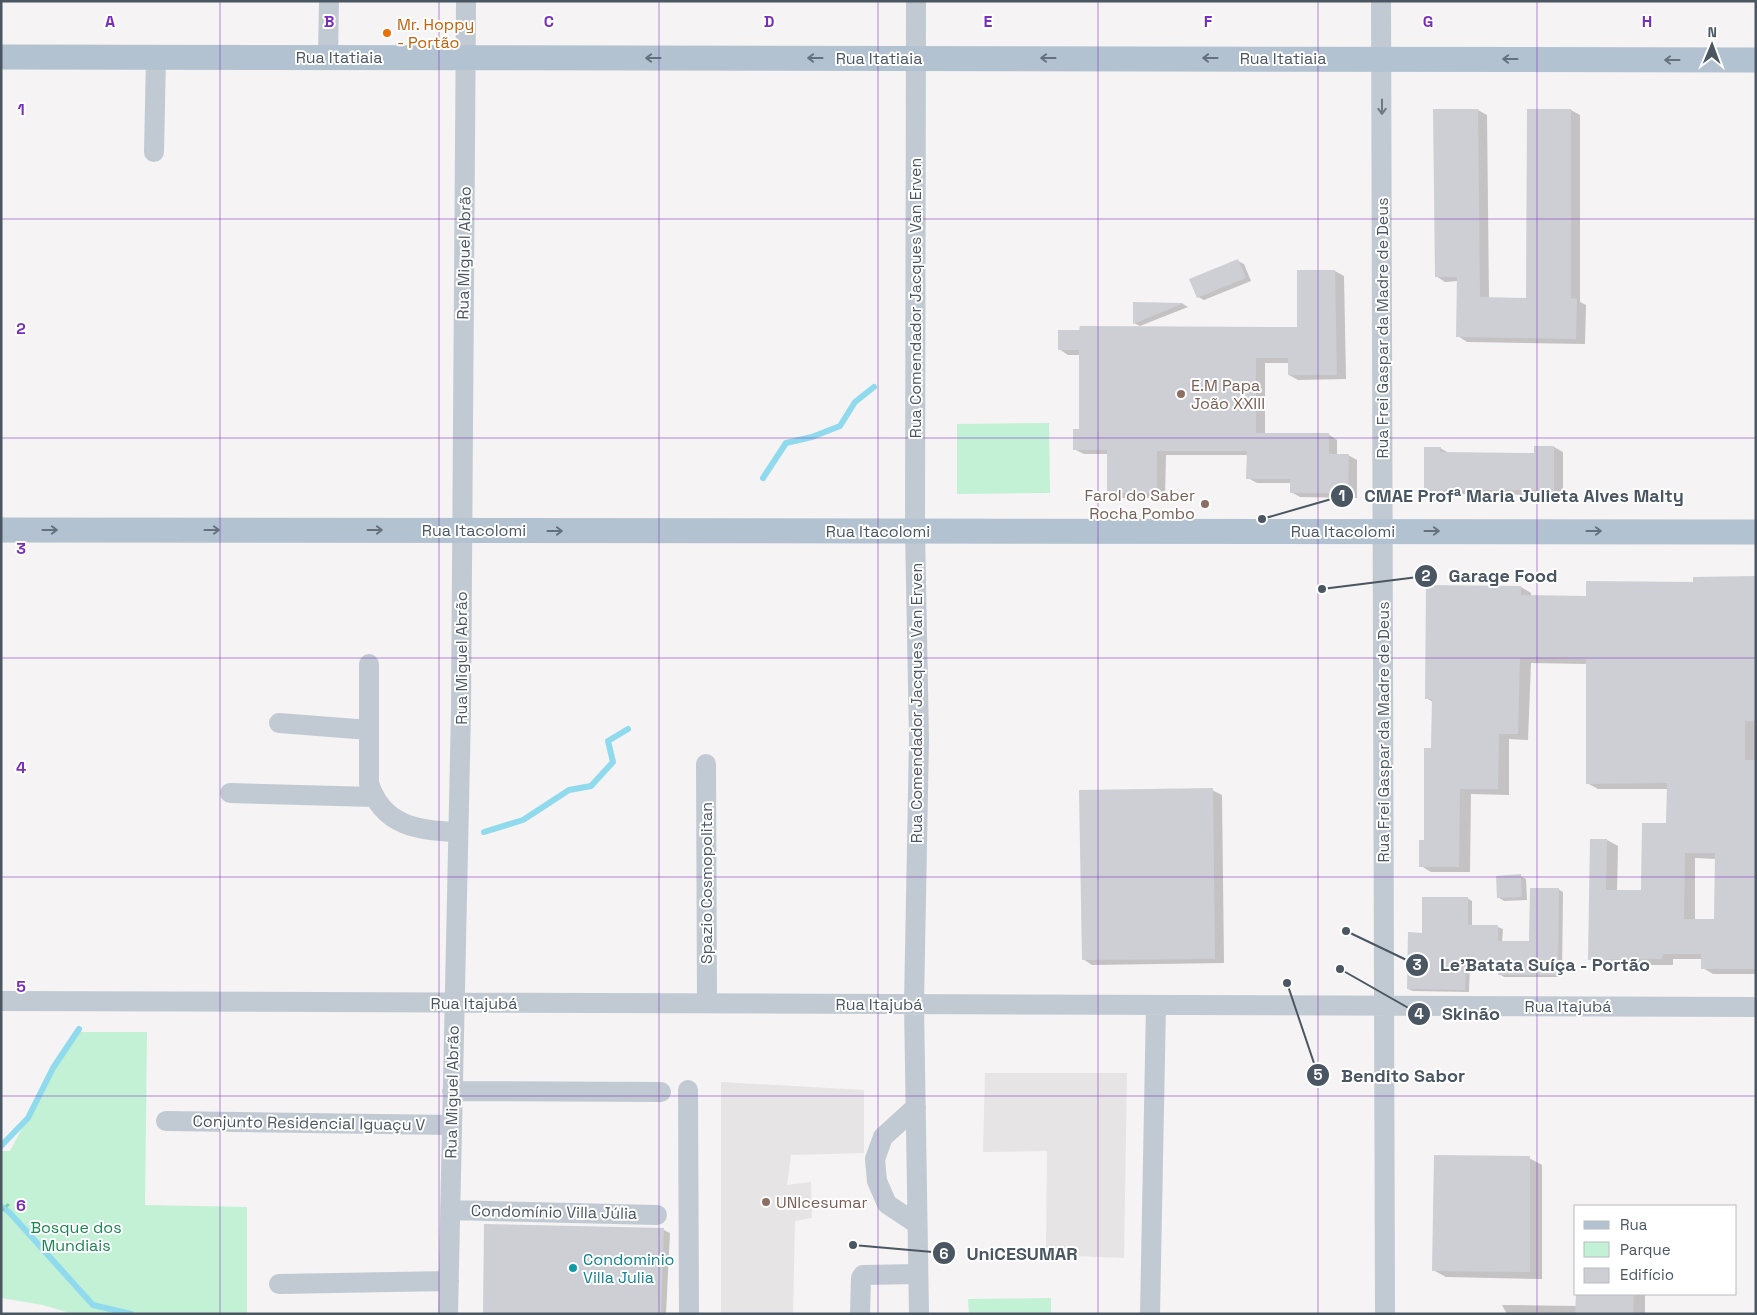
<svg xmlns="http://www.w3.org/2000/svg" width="1757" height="1315" font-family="'Space Grotesk',sans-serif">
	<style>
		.education { fill: #e6e4e5 }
		.green { fill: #c3f1d5 }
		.shadow { fill: #0003; fill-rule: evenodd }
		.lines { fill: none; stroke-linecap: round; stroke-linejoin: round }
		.stream { stroke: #90daee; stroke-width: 6 }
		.building { fill: #cdcfd5; fill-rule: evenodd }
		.path { stroke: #7ad0a6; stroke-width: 3; stroke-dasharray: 4 2.5; stroke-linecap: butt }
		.minor { stroke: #c1cad2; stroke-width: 20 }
		.major { stroke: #b3c2d1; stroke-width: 25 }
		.oneway { stroke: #64717d }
		.oneway2 { stroke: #6e7983 }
		.grid { fill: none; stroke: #7b2cbf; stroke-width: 1; stroke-opacity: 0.55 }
		.food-dot { fill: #e8710a; stroke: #fff; stroke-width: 2 }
		.education-dot { fill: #8d6e63; stroke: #fff; stroke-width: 2 }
		.culture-dot { fill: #0f9aa8; stroke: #fff; stroke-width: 2 }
		.labels { text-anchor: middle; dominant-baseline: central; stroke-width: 4; stroke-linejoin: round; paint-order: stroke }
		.food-label { font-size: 16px; fill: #c56008; stroke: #fff; text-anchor: start }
		.street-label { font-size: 16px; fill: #4a5661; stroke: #fff }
		.education-label { font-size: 16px; fill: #785e54; stroke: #fff; text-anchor: start }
		.park-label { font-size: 16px; fill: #17864f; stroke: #fff }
		.culture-label { font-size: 16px; fill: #0d838f; stroke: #fff; text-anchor: start }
		.grid-label { font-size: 16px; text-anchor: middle; font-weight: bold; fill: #7b2cbf; stroke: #fff; stroke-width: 4; stroke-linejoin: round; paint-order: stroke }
		.leader { fill: none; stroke: #4a5661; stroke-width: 2 }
		.callout-dot { fill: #4a5661; stroke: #fff; stroke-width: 2 }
		.mark-label { font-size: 15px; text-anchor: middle; font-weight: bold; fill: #fff }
		.callout-label { font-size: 18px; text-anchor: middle; font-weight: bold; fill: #4a5661; stroke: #fff; stroke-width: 4; stroke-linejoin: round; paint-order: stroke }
	</style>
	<rect width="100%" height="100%" fill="#f5f3f3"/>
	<!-- education -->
	<path class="education" d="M985,1073h142l-3,185 -78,-3 1,-104 -64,1z
		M721,1082l143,8v63l-73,2 -4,30 24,-3 1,36 -17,3 -2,93h-72z"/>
	<!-- green -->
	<path class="green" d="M1049,423l1,70 -93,1v-70z
		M74,1032h73l-2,173 102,2v107h-174l-30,-9 -42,-7v-147h9z
		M1051,1298v16h-82l-1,-15z"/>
	<!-- shadow -->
	<path class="shadow" d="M1478,110l9,5 2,184h39v-189h43l9,5v187l6,3 -1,39 -118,-2 -9,-6v-55l-13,1 -9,-6z
		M1238,261l6,3 7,17 -47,19 -6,-3z
		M1298,271h37l9,5 2,103 -48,1 -9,-5v-12h-24v71h63l9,6v15h11l9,5v38l-57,-1 -9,-5v-9h-34l-9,-5v-23h-82l-1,43h-48l-9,-6v-38h-24l-10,-5 6,-19 1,-75h-13l-9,-6 240,-20z
		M1134,304h49l5,3 -48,19 -6,-3z
		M1554,447l9,5v49h-16l-10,-6 -85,-1v7h-18l-9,-5 15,-48 9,5 86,1z
		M1754,577l2,1v34l-57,1v22l57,2v337h-43l-10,-6v-9h-30v6h-73l-11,-6 18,-119 11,6 -1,45h25l26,-67v-35h-70l-11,-6v-119l-56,-1 -3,77 -19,-1v56l-38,-1 -1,78h-39l-10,-6 5,-25 7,-92v-47l-7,-4 95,-111 10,6v4l56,1 107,-15zM1695,858l21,1 -1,62h-20z
		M1212,790l10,5 2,168 -132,2 -9,-6z
		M1520,876l6,3 1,21 -23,1 -6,-4z
		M1558,889l5,3 -1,85h-58l-5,-3v-11h-29l-1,29 -56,-1 -5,-2 15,-55 44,-36 5,3v25l26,1 5,2 -1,14 29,-1z
		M1529,1158l13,7v114l-96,-2 -13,-7z
		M664,1230l6,3 -4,81h-183z
		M1577,1294h68v20h-138l-5,-9 75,1z"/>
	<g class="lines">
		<!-- stream -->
		<path class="stream" d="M763,478l23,-35 26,-6 28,-11 15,-24 19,-15
			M484,832l39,-12 46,-30 22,-4 22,-24 -5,-21 20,-12
			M1,1146l27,-28 25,-50 26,-39
			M1,1206l9,7 83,92 38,9"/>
	</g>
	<!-- building -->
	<path class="building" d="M1433,109h45l2,188 46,1 1,-189h44v189l6,1 -1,40 -120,-2 1,-60h-22z
		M1238,259l8,19 -49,20 -8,-19z
		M1297,270h38l2,105h-49v-17h-32v75h73v21h20l-1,39h-58v-14h-44l1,-28h-90v42h-50v-43h-34v-21h6v-79h-21v-20h21l1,-4 217,1z
		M1133,302l50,1h1l-51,21z
		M1534,446h20v50h-18v-6h-93v7h-19v-50h17l-1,5 94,1z
		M1755,576l1,145h-11v39h11v209h-55v-15h-38l-1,5 -74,1 2,-121h17l-1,51h35l1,-67h24l1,-40 -81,1v-125l-66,-1 -2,76h-19l-1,55h-38l-1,78h-40v-27h5v-92h7l1,-49h-7l1,-114 95,1v9l65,1v-15l107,1v-5zM1685,853h30l-1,66h-30z
		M1213,788l2,171 -133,1 -3,-170z
		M1521,874l1,23 -25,1 -1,-22z
		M1530,888h29l-1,87h-60v-14h-32l-1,29 -58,-1 1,-57 14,1v-36h46v28h30v16h31z
		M1434,1155l96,1v116l-98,-1z
		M484,1224l180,4 -3,86h-178z
		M1576,1294h58l-1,20h-58z"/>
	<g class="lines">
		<!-- path -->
		<path class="path" d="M1,1211l8,-7"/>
		<!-- minor -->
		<path class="minor" d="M916,1l-1,530 4,208 -5,265 5,310
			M1381,1l4,1313
			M328,57l1,-56
			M154,152l2,-94
			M369,664v119c13,43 50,48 89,49
			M279,723l90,7
			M706,764l1,239
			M230,793l144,4
			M1,1001l1755,6
			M688,1090l1,224
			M452,1091l209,1
			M916,1107l-33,30 -8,22 2,22 10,23 30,20
			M166,1121l285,4
			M450,1210l207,5
			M279,1284l170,-3
			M448,1314l13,-603 5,-710
			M860,1314l1,-36 2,-3 55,-1
			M1150,1314l6,-309"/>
		<!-- major -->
		<path class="major" d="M1,57l1755,3
			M1,530l1755,2"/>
	</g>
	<!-- one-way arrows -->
	<defs><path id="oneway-shaft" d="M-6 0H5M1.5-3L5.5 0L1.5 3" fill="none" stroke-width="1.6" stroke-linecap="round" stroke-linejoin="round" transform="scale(1.25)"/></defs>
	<g class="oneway">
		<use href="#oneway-shaft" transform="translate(653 58) rotate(-180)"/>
		<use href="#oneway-shaft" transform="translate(815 58) rotate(-180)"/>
		<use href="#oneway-shaft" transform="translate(1048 58) rotate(-180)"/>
		<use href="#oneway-shaft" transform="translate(1210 58) rotate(-180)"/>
		<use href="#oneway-shaft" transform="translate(1510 59) rotate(-180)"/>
		<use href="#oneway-shaft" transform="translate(1672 60) rotate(-180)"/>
		<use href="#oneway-shaft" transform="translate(50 530)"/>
		<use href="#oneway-shaft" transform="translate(212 530)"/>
		<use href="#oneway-shaft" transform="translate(375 530)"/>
		<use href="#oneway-shaft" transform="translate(555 531)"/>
		<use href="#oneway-shaft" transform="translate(1432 531)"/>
		<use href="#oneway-shaft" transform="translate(1594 531)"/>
	</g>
	<use class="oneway2" href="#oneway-shaft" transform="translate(1382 107) rotate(90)"/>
	<!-- grid -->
	<path class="grid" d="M220,1v1313M439,1v1313M659,1v1313M878,1v1313M1098,1v1313M1318,1v1313M1537,1v1313M1,219h1755M1,438h1755M1,658h1755M1,877h1755M1,1096h1755"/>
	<!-- markers -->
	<circle class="food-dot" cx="387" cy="33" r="5"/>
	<g class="education-dot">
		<circle cx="1181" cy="394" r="5"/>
		<circle cx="1205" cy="504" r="5"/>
		<circle cx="766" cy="1202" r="5"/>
	</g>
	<circle class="culture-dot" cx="573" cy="1268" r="5"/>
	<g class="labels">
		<!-- food labels -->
		<g class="food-label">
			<text x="397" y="24">Mr. Hoppy<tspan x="397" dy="18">- Portão</tspan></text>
		</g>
		<!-- street labels -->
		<g class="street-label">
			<text x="339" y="57">Rua Itatiaia</text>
			<text x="879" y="58">Rua Itatiaia</text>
			<text x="1283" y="58">Rua Itatiaia</text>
			<text transform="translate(464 253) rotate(-89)">Rua Miguel Abrão</text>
			<text transform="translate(915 298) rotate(-90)">Rua Comendador Jacques Van Erven</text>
			<text transform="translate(1382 328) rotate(-90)">Rua Frei Gaspar da Madre de Deus</text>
			<text x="474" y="530">Rua Itacolomi</text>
			<text x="878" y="531">Rua Itacolomi</text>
			<text x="1343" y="531">Rua Itacolomi</text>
			<text transform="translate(461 658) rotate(-90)">Rua Miguel Abrão</text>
			<text transform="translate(916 703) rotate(-90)">Rua Comendador Jacques Van Erven</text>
			<text transform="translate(1383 732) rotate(-90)">Rua Frei Gaspar da Madre de Deus</text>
			<text transform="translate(706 883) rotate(-90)">Spazio Cosmopolitan</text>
			<text x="474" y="1003">Rua Itajubá</text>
			<text x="879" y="1004">Rua Itajubá</text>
			<text x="1568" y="1006">Rua Itajubá</text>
			<text transform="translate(452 1092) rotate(-89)">Rua Miguel Abrão</text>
			<text transform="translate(309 1123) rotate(1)">Conjunto Residencial Iguaçu V</text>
			<text transform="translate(554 1212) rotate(1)">Condomínio Villa Júlia</text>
		</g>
		<!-- education labels -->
		<g class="education-label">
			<text x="1191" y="385">E.M Papa<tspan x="1191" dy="18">João XXIII</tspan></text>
			<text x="1195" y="495" text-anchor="end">Farol do Saber<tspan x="1195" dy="18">Rocha Pombo</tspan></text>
			<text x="776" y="1202">UNIcesumar</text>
		</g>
		<!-- park labels -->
		<g class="park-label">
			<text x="76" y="1227">Bosque dos<tspan x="76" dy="18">Mundiais</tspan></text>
		</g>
		<!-- culture labels -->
		<g class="culture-label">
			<text x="583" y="1259">Condominio<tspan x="583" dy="18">Villa Julia</tspan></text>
		</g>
	</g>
	<g class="grid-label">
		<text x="110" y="27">A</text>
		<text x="329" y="27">B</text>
		<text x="549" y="27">C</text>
		<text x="769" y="27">D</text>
		<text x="988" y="27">E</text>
		<text x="1208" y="27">F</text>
		<text x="1428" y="27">G</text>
		<text x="1647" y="27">H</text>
		<text x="21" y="115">1</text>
		<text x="21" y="334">2</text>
		<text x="21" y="554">3</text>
		<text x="21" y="773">4</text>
		<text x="21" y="992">5</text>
		<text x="21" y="1211">6</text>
	</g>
	<!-- callouts -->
	<path class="leader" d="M1262 519L1342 496M1322 589L1426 576M1346 931L1417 965M1340 969L1419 1014M1287 983L1318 1075M853 1245L944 1253"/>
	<g class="callout-dot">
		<circle cx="1262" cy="519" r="5"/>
		<circle cx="1322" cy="589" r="5"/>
		<circle cx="1346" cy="931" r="5"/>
		<circle cx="1340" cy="969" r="5"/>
		<circle cx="1287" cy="983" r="5"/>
		<circle cx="853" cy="1245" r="5"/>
		<circle cx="1342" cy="496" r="12"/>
		<circle cx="1426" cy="576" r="12"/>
		<circle cx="1417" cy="965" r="12"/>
		<circle cx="1419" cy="1014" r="12"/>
		<circle cx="1318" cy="1075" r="12"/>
		<circle cx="944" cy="1253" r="12"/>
	</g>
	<g class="mark-label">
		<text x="1342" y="501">1</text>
		<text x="1426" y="581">2</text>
		<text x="1417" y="970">3</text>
		<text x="1419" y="1019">4</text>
		<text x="1318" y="1080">5</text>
		<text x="944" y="1259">6</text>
	</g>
	<g class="callout-label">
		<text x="1524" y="502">CMAE Profª Maria Julieta Alves Malty</text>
		<text x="1503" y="582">Garage Food</text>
		<text x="1545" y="971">Le'Batata Suíça - Portão</text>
		<text x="1471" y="1020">Skinão</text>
		<text x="1403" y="1082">Bendito Sabor</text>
		<text x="1022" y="1260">UniCESUMAR</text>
	</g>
	<!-- border -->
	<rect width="1757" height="1315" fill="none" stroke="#4a5661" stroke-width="5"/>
	<!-- legend -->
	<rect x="1574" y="1205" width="162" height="90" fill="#ffffff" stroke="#b7bbc0"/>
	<rect x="1584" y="1221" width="25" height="8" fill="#b3c2d1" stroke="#b7bbc0"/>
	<text x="1620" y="1230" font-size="15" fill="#4a5661">Rua</text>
	<rect x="1584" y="1242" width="25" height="15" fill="#c3f1d5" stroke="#b7bbc0"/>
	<text x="1620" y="1255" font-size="15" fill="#4a5661">Parque</text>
	<rect x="1584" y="1268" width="25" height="15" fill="#cdcfd5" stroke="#b7bbc0"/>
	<text x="1620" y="1280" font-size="15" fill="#4a5661">Edifício</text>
	<!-- north arrow -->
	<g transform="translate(1712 45) rotate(1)" stroke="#ffffff" stroke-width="4" paint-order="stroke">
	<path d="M0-4L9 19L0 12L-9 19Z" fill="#4a5661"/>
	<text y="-8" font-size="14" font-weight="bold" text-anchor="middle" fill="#4a5661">N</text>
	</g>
</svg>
